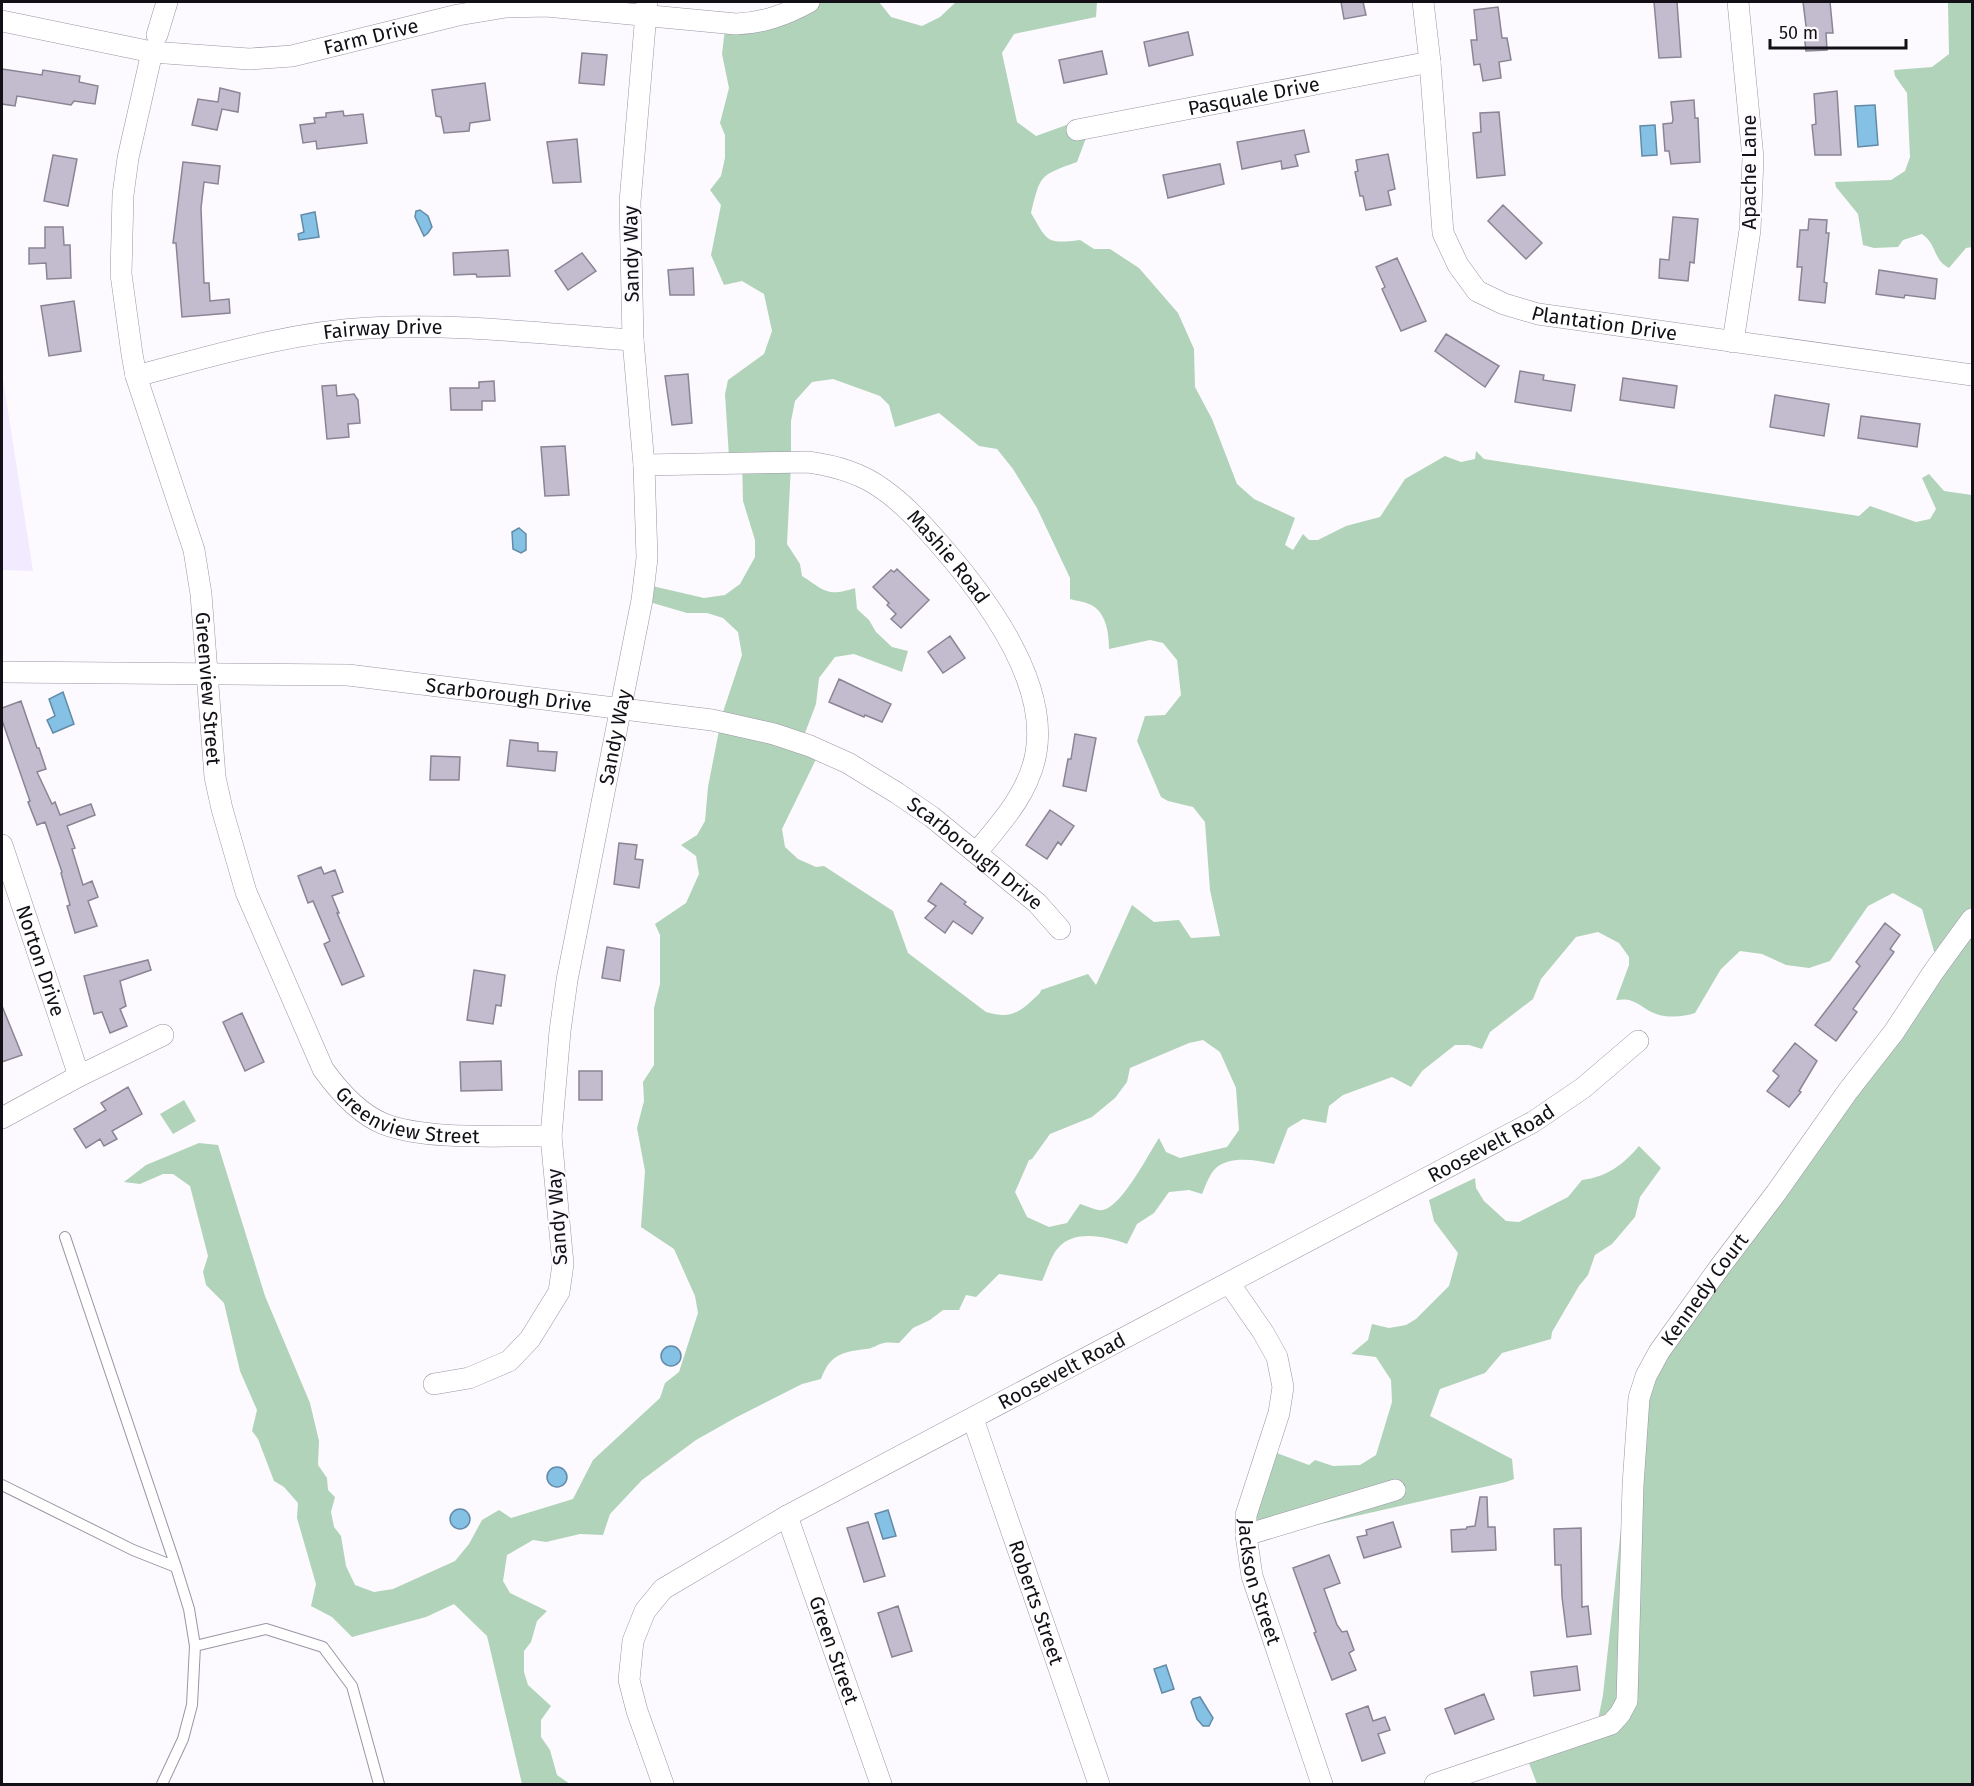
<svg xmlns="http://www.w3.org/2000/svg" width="1974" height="1786" font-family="'Fira Sans',sans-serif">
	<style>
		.built { fill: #f2eaff }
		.green { fill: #b1d3b9; fill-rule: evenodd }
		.water { fill: #85c0e5; stroke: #628ba7; stroke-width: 1.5 }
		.building { fill: #c3bcce; stroke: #8a8495; stroke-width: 1.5 }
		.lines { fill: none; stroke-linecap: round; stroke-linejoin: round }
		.service-casing { stroke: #9b94a5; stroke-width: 12 }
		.minor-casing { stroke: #9b94a5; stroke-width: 22 }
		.service { stroke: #fff; stroke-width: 10 }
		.minor { stroke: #fff; stroke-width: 21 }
		.labels { text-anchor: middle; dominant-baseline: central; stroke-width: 4.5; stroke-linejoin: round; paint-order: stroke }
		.street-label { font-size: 20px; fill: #120f16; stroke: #fcfafe }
	</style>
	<rect width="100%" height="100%" fill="#fcfafe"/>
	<!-- built -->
	<path class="built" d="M2,373l31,198 -31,-1z"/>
	<!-- green -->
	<path class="green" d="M802,2h77l12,15 31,9 18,-9 16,-15h141l-1,15 -82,17 -12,19 15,69 19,14 36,-13 20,-1 -15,40c-38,14 -36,12 -46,51 17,29 15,31 49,27l14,9h16l29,19 39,45 16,36 1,38 17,32 25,65 17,15 41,19 -10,27 8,5 10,-16 6,6h9l28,-14 34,-9 25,-38 40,-23 16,6 14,-3 1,-8 8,8 375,57 11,-10 46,16 14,-3 6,-10 -14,-31 7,-4 15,17 28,4v1289h-435l-13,-34 74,-30 5,-25 25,-231 29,-94 280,-408 -15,-53 -29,-16 -25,13 -38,55 -21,7 -23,-3 -24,-11 -22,-3 -19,18 -26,44c-11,4 -27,5 -39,1 -17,-7 -20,-17 -40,-14l13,-35v-8l-10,-14 -21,-11 -22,5 -35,42 -8,20 -43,33 -8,17 -13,-4h-14l-33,26 -11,16 -19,-10 -49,18 -14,11 -3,17 -23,-4 -15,9 -14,36c-17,-4 -45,-9 -59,5 -6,6 -10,18 -13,25l-13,-4 -20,2 -15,21 -17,11 -10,20c-19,-7 -52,-15 -68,3 -8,8 -12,24 -17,34l-43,-7 -23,23 -10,-2 -7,15h-16l-13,10 -17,8 -14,15c-5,0 -10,-1 -15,0 -6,1 -12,6 -18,6 -25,3 -36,6 -45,30l-19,5 -67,34 -39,22 -54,40 -32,34 -7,21 -23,-1 -34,8 -13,-2 -26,15 -4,26 7,12 37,18 -10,10 -6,21 -7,9v21l4,13 23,21 -10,14v17l9,13 7,25 13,9h-48l-35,-148 -33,-32 -28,13 -74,20 -20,-20 -21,-11 5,-22 -19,-66 1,-15 -14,-16 -10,-6 -16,-42 -6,-8 5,-21 -17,-39 -16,-68 -18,-18 -3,-13 5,-16 -18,-70 -17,-12h-10l-23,10 -16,-2 22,-17 53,-22 19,2 47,151 45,107 9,38 -1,24 9,13 1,12 7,7 -4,15 3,15 7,9 5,30 9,19 19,7 19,-3 62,-28 14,-17 13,-24 17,-10 12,8 62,-19 20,-39 67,-62 5,-15 14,-11 19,-59 -3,-17 -21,-47 -33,-22 4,-56 -8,-43 7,-27 -1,-19 11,-17v-57l6,-24v-49l-5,-11 31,-21 13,-29 -3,-18 -15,-11 16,-10 8,-14 3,-34 14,-72 20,-60 -4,-23 -15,-14 -16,-5h-20l-41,-12 2,-16 56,13 21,-3 15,-11 15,-27v-17l-12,-39 -1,-39 -13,-5 -4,-63 3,-14 36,-26 8,-23 -8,-37 -22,-13 -18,4 -13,-30 10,-50 -11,-15 11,-14 4,-18v-23l-5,-12 9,-35 -7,-34 4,-34zM833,379l47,17 9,9 6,22 44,-14 40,33 18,3 16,20 24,39 33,70v21c7,2 17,3 23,7 14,9 16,29 16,43l41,-9 13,3 14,17 4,35 -16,20 -20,1 -8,25 24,56 7,4 25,6 12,15 5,68 10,46 -29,2 -12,-18 -25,2 -22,-17 -36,80 -8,-11 -47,16 -1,3c-19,18 -27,27 -54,19l-78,-59 -15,-42 -69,-45 -8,1 -18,-8 -13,-12 -3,-18 38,-78 -18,-10 14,-37 3,-26 16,-21 19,-3 48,18 6,-21 -16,-4 -16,-15 -7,-12 -12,-11 -2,-21c-28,9 -30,3 -53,-12l-2,-12 -13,-20 4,-79v-44l4,-20 17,-19zM1203,1040l17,12 16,36 3,42 -12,17 -47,11 -14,-6 -7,-14c-11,17 -37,68 -56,72 -6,1 -16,-4 -23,-6l-13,19 -18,4 -22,-10 -12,-25 14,-32 3,-1 18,-25 42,-17 23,-19 12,-16 3,-14 59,-25z
		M1948,2h24v245l-6,1 -17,20c-16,-8 -12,-24 -27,-34l-19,6 -5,7 -24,1 -11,-3 -5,-31 -22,-27 -1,-5 56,-2 14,-9 5,-14 -3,-64 -12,-17 -1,-6 38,-3 17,-13z
		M184,1100l12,21 -23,13 -13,-20z
		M1639,1146l22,22 -21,29 -5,20 -23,27 -17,11 -7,20 -9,11 -27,46 -1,7 -49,14 -17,20 -45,16 -10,27 82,43 2,20 -8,3 -256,58 -2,-29 26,-59 35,13 6,-5 18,6 27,-1 16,-10 16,-53 -1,-22 -15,-23 -25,-3 17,-14 4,-16 17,4 17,-3 10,-6 33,-33 9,-33 -24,-32 -5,-21 46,-22 1,10 8,13 22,20 13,1 49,-25 14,-17c25,-3 42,-16 57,-34z"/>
	<!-- water -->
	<path class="water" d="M1875,105l3,40 -20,2 -3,-41z
		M1655,125l2,30 -15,1 -2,-30z
		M420,210l8,6 4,11 -4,6 -4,3 -9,-19 1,-6z
		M315,212l4,25 -20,3 -1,-6 6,-2 -3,-17z
		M519,528l7,6v16l-5,3 -8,-4 -1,-17z
		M63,692l11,32 -21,9 -6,-13 8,-4 -6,-17z
		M661 1356a10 10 0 1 1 20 0a10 10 0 1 1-20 0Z
		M547 1477a10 10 0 1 1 20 0a10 10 0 1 1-20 0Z
		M450 1519a10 10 0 1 1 20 0a10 10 0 1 1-20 0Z
		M888,1510l8,26 -13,3 -8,-25z
		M1166,1665l8,24 -12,4 -8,-24z
		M1200,1697l13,21 -4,8h-6l-6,-7 -6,-17 2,-3z"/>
	<!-- building -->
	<path class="building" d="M1341,2h22l3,13 -22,4z
		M1654,2h23l4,55 -22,1z
		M1803,2h27l3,31h-7l1,17 -21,1 -2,-17h3z
		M1498,7l4,31h5l4,22 -12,2 2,16 -18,3 -3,-17 -6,1 -3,-25h6l-3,-30z
		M1188,32l5,23 -44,11 -5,-24z
		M1102,51l5,23 -43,9 -5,-23z
		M582,53l25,2 -3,30 -25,-2z
		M2,69l40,6 1,-5 37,6 -1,6 19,4 -3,18 -21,-3 -3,4 -54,-9 -2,10 -13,-2z
		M485,83l5,37 -20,3 -1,8 -25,2 -3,-16 -5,-1 -4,-26z
		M220,88l20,5 -2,19 -16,-3 -5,21 -25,-5 6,-26 20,3z
		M1837,91l4,64h-26l-3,-30 4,-1 -2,-30z
		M1694,100l1,18h3l2,44 -29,2 -2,-13h-4l-2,-27 9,-1 1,-3 -2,-18z
		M343,111l1,5 19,-2 4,29 -50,6 -1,-8 -13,2 -3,-18 15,-2 -1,-5 12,-1v-4z
		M1499,112l6,63 -28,3 -4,-45 8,-1 -1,-19z
		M1304,130l5,22 -14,3 3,11 -16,3 -1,-8 -39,8 -5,-27z
		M577,139l4,43 -28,1 -6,-41z
		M1388,154l7,35 -7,2 3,14 -25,5 -3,-14h-3l-5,-24 3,-1 -2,-11z
		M53,155l24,4 -9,47 -24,-5z
		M183,162l37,4 -2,18 -14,-2 -3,26 3,75h5l1,18 19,-2 1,14 -48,4 -6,-74h-3z
		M1220,164l4,20 -56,14 -5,-23z
		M1503,205l39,38 -16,16 -38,-38z
		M1673,217l25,2 -4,44 -4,-1 -2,19 -29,-3 1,-19 9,1z
		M1809,219l18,1 -1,13h3l-5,49 3,1 -2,20 -26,-3 3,-33h-5l3,-37h8z
		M45,227h18l1,18h6l1,33 -24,1 -1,-16 -17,1v-16h16z
		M508,250l2,26 -33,1 -1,-3 -22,1 -1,-22z
		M582,253l14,18 -28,19 -13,-19z
		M1397,258l29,63 -25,10 -19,-42 3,-2 -9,-20z
		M693,268l1,27h-24l-2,-25z
		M1879,270l58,9 -2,20 -30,-4 -1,3 -28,-4z
		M74,301l7,50 -32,5 -8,-50z
		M1446,334l53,32 -14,21 -50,-36z
		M1520,371l24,4 -1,5 32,5 -4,26 -56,-9z
		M688,374l4,49 -20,2 -7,-49z
		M1623,378l54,8 -3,22 -54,-8z
		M494,381l1,20h-13v9h-31l-1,-22h29v-6z
		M336,385l1,11 17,-2 4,6 2,23 -12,1 1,13 -22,2 -5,-53z
		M1775,395l54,9 -5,32 -54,-9z
		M1861,416l59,8 -3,23 -59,-9z
		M565,446l4,49 -24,1 -4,-49z
		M897,569l32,31 -28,28 -10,-9 5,-5 -9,-9 2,-2 -16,-16 18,-17 3,2z
		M950,636l15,22 -22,15 -15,-21z
		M839,679l52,25 -9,18 -17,-7 -1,2 -35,-15z
		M21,701l16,47h2l7,21 -9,3 15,32 3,-2 5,13 31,-11 4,11 -28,11 8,22 -3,1 11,36 9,-4 6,16 -10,4 9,25 -22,7 -8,-27 3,-1 -9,-32 1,-1 -17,-50 -8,3 -9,-23 2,-1 -28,-81v-12z
		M1075,734l21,4 -10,53 -23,-5 5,-27h3z
		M510,740l28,3v8l19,1 -2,19 -48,-5z
		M431,756l29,1 -1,23h-29z
		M1050,810l24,16 -13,19 -3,-3 -11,17 -21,-14z
		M619,843l18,2 -2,14 8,1 -4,28 -25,-4z
		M321,867l3,7 11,-4 8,22 -11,4 7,17h-2l27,63 -22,9 -18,-41 6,-3 -17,-40 -5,2 -10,-27z
		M941,883l25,19 -2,2 19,14 -11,16 -19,-13 -8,12 -20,-15 11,-12 -8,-5z
		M1885,923l15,12 -10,14 4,3 -41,57 4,3 -21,29 -21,-16 45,-59 -4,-4z
		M607,947l17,3 -4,31 -18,-3z
		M148,960l3,10 -31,11 6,25 -6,3 7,17 -17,7 -8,-21 -8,2 -10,-38z
		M474,970l31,5 -4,31 -5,-1 -3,19 -26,-4z
		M2,1006l20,49 -20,7z
		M242,1013l22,49 -19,9 -22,-49z
		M1795,1043l22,18 -18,30 2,1 -12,15 -22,-16 12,-15 -6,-5z
		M501,1061l1,29 -41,1 -1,-29z
		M579,1071h23v29h-23z
		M128,1087l14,27 -30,17 5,8 -13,7 -4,-7 -14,9 -12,-19 32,-19 -5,-7z
		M1480,1497h7l1,30h7l1,23 -44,2 -1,-22 15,-1 1,-2 8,-1z
		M868,1522l17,54 -21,6 -17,-54z
		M1393,1522l8,25 -37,11 -7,-21 10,-2 -1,-5z
		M1581,1528l1,79 6,-1 3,28 -24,3 -5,-40 -1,-32h-6l-1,-36z
		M1329,1555l11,28 -16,6 13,36 5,7 5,-1 7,19 -5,3 7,17 -24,10 -18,-47 2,-1 -23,-64z
		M898,1606l14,45 -20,6 -14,-44z
		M1577,1666l3,24 -46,6 -3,-24z
		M1484,1694l10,25 -39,15 -10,-25z
		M1368,1706l5,15 12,-4 5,13 -12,4 7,19 -23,8 -16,-47z"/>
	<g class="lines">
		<!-- service casing -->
		<g class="service-casing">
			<path id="service" d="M65,1237l111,330 13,42 6,37 -3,59 -9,34 -21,45
				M2,1485l131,65 43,17
				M195,1646l71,-17 57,18 29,39 27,98"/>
		</g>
		<!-- minor casing -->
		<g class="minor-casing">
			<g id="minor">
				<path id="s1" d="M1423,2l7,60 13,171 15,32 19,26 27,13 34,10 434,61"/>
				<path id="s2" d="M2,21l150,31 97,7 43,-3 166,-41 48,-8 40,-1 190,18c27,-1 49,-9 73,-22"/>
				<path d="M157,35l10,-33"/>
				<path id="s3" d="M152,52l-24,106 -5,37 -2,79 11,80 4,22 58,174 7,44 14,183 7,32 24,83 77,177c15,21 36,45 61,55 45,17 119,11 167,12"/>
				<path id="s4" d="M1077,130l353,-68"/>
				<path d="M1733,342l17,-112 3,-72 -15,-156"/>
				<path id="s5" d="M136,376c76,-20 154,-44 233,-48 87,-5 176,6 264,12"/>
				<path id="s6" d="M644,465l164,-3c28,4 54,11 76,28 20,14 36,32 52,50 46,52 113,139 100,213 -7,40 -35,70 -60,100"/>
				<path id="s7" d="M2,672l346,3 364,45 62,14 36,12 38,17 49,30 35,24 105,86 23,26"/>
				<path id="s8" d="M2,845l77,231"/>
				<path d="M2,1118l77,-42 84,-41"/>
				<path id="s9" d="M1229,1283l34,49 14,25 6,30 -4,26 -33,102v20l6,41 70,208"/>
				<path id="s10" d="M434,1384l35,-6 40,-17 21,-22 29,-47 4,-28 -12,-128 9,-105 7,-51 75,-380 5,-42 -3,-93 -11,-125 -3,-138 17,-200"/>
				<path id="s11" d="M973,1419l126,365"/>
				<path id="s12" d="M787,1516l94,268"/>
				<path d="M1246,1535l149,-45"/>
				<path id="s13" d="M663,1784l-26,-73 -8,-31 4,-39 12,-30 18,-22 124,-73 746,-394 50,-34 55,-47"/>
				<path id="s14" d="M1435,1784l176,-60 9,-10 7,-13 6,-216 6,-87 7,-22 13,-24 60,-84 57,-75 72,-102 46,-59 40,-61 38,-52"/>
			</g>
		</g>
		<!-- service -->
		<use href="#service" class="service"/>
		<!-- minor -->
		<use href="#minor" class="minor"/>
	</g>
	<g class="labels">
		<!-- street labels -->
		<g class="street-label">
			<text stroke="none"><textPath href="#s2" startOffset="375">Farm Drive</textPath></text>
			<text stroke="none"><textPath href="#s4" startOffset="180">Pasquale Drive</textPath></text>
			<text transform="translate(1749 172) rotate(-90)">Apache Lane</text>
			<text transform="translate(631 254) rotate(-91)">Sandy Way</text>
			<text stroke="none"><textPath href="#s1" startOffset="432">Plantation Drive</textPath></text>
			<text stroke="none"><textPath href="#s5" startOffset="252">Fairway Drive</textPath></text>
			<text stroke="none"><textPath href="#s6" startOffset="339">Mashie Road</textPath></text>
			<text stroke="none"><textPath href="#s3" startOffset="651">Greenview Street</textPath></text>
			<text stroke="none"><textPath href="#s7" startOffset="508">Scarborough Drive</textPath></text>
			<text stroke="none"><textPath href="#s10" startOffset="726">Sandy Way</textPath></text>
			<text stroke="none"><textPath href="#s7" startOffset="1012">Scarborough Drive</textPath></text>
			<text stroke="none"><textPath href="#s8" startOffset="122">Norton Drive</textPath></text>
			<text stroke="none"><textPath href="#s3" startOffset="1155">Greenview Street</textPath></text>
			<text stroke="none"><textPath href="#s13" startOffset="1150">Roosevelt Road</textPath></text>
			<text transform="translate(557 1217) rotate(-94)">Sandy Way</text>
			<text stroke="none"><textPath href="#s14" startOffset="645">Kennedy Court</textPath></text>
			<text stroke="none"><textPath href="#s13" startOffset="664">Roosevelt Road</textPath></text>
			<text stroke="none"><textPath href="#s9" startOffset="321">Jackson Street</textPath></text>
			<text stroke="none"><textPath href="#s11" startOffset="194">Roberts Street</textPath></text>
			<text stroke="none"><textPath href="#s12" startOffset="142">Green Street</textPath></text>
		</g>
	</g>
	<!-- border -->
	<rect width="1974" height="1786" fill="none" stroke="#120f16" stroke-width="6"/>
	<!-- scale -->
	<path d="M1770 39v9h136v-9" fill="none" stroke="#120f16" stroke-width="3"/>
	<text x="1779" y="39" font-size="18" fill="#120f16" stroke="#fcfafe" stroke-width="4.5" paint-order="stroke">50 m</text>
</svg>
